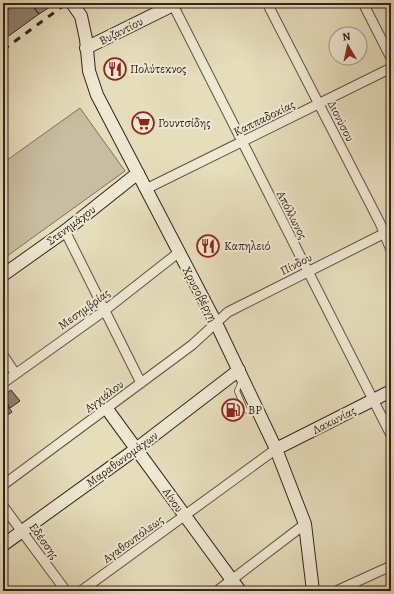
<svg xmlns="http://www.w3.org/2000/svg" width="394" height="594" font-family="Alegreya,serif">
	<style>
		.green { fill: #c8bda0; stroke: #7e705d }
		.building { fill: #91836e; stroke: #35221a }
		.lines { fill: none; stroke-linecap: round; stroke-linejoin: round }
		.lane-casing { stroke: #615142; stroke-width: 6 }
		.street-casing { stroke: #615142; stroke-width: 11 }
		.secondary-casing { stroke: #35221a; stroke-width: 14 }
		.lane { stroke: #efe9d3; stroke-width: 4.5 }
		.street { stroke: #efe9d3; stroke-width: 9 }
		.secondary { stroke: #efe9d3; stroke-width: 12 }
		.rail { stroke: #35221a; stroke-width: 3; stroke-dasharray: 7 7; stroke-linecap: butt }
		.labels { text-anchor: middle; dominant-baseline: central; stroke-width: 4; stroke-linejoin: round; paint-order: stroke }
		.street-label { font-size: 12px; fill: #35221a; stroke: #efe9d3 }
		.poi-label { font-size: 12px; fill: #35221a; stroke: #efe9d3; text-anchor: start }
	</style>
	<rect width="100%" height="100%" fill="#e6ddbb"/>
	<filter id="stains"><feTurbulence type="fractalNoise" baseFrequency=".005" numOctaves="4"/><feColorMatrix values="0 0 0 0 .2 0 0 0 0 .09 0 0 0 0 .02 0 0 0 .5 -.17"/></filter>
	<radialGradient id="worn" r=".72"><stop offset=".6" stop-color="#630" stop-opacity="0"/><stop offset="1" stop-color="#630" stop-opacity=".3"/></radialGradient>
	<!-- green -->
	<path class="green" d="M80,108l45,63 -122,88v-96z"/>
	<!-- building -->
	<path class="building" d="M17,3h14l8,11 -36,26v-26z
		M41,3h7l2,4 -11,7 -5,-6z
		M11,390l9,11 -10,7 -7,-12z
		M3,400l9,12 -9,6z"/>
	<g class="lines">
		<!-- lane casing -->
		<g class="lane-casing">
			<path id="lane" d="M241,381l-4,10 8,19 12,4"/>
		</g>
		<!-- street casing -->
		<g class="street-casing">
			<path id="street" d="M267,3l113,220 11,27
				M363,3l28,55
				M173,5l218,430
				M146,189l245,-121
				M65,231l76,152
				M3,355l12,18
				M3,383l101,-72 74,-58
				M3,485l189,-140 36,-33 163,-82
				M3,506l63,85
				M81,591l195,-142
				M217,591l88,-67
				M336,591l55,-25"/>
		</g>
		<!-- secondary casing -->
		<g class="secondary-casing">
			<path id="secondary" d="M72,3l9,13 5,23 3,32 8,24 119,228 60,126 29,75 8,67
				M86,48l91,-45
				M3,275l62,-44 73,-58
				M107,409l133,182
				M276,449l115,-58
				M3,545l133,-96 103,-79"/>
		</g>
		<!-- lane -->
		<use href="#lane" class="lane"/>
		<!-- street -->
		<use href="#street" class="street"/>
		<!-- secondary -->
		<use href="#secondary" class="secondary"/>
		<!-- rail -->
		<path class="rail" d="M3,50l64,-47"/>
	</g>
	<!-- icons -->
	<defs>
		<g id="restaurant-ring" transform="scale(1.15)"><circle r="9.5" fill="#efe9d3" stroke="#8f2418" stroke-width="1.5"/><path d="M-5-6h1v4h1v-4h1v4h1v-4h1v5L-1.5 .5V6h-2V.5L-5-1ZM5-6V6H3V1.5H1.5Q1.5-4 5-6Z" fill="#8f2418"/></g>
		<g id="supermarket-ring" transform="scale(1.15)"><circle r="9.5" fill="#efe9d3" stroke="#8f2418" stroke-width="1.5"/><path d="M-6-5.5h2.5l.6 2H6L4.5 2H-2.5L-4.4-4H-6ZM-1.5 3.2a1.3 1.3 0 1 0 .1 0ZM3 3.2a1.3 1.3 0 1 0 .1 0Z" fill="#8f2418"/></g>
		<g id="fuel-ring" transform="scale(1.15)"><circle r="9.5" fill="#efe9d3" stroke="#8f2418" stroke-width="1.5"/><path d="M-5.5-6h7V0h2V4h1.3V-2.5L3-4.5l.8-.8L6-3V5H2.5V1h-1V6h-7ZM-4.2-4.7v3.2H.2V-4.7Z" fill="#8f2418"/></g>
	</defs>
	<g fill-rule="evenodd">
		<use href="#restaurant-ring" x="115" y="69"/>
		<use href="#supermarket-ring" x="143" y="123"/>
		<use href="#restaurant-ring" x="208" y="246"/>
		<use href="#fuel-ring" x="233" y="410"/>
	</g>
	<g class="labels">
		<!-- street labels -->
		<g class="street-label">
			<text transform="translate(121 31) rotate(-27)">Βυζαντίου</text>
			<text transform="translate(264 118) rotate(-26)">Καππαδοκίας</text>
			<text transform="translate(341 121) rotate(63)">Διονύσου</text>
			<text transform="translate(292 215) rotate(63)">Απόλλωνος</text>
			<text transform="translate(71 225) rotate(-37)">Στενημάχου</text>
			<text transform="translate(296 264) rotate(-27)">Πίνδου</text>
			<text transform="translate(200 294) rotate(62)">Χρυσοβέργη</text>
			<text transform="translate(84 309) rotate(-36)">Μεσημβρίας</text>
			<text transform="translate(104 396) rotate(-37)">Αγχιάλου</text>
			<text transform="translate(334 420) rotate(-27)">Λακωνίας</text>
			<text transform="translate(122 459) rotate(-36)">Μαραθωνομάχων</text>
			<text transform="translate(173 500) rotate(55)">Αίνου</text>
			<text transform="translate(133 539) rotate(-36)">Αγαθουπόλεως</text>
			<text transform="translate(44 541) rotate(54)">Εδέσσης</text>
		</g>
		<!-- poi labels -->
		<g class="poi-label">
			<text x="130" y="69">Πολύτεκνος</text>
			<text x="158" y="123">Γουντσίδης</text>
			<text x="224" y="246">Καπηλειό</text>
			<text x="248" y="410">BP</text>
		</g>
	</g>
	<!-- margin -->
	<rect width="394" height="594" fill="none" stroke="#e6ddbb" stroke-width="16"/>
	<rect x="4" y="4" width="386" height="586" fill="none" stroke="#35221a" stroke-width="2"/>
	<rect x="8" y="8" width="378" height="578" fill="none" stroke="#35221a"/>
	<!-- north arrow -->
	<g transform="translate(348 46) rotate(351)"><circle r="19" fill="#efe9d3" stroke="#a59989"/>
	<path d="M0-3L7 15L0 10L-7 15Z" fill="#8f2418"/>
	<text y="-6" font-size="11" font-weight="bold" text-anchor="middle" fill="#35221a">N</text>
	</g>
	<rect width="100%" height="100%" filter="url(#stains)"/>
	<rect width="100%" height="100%" fill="url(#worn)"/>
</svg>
